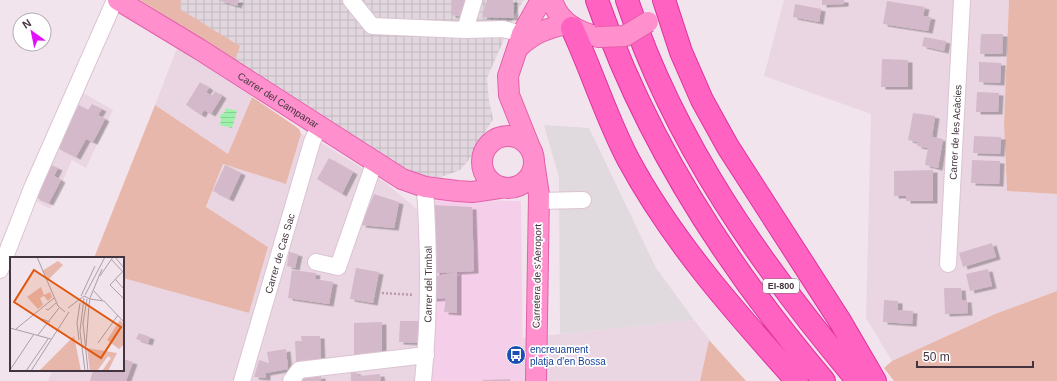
<svg xmlns="http://www.w3.org/2000/svg" width="1057" height="381" font-family="Arial,sans-serif">
	<style>
		.residential { fill: #ead6e2 }
		.commercial { fill: #f5cee9 }
		.industrial { fill: url(#industrial-grid) }
		.grass { fill: #e8b7ab }
		.parking { fill: #e0d9de }
		.water { fill: url(#water-rules) }
		.building { fill: #d4b9cb; filter: url(#shadow) }
		.lines { fill: none; stroke-linecap: round; stroke-linejoin: round }
		.minor-casing { stroke: #dcc3d2; stroke-width: 18 }
		.major-casing { stroke: #e55fab; stroke-width: 22 }
		.highway-casing { stroke: #df319f; stroke-width: 24 }
		.path { stroke: #c097b0; stroke-width: 2.5; stroke-dasharray: 2 2; stroke-linecap: butt }
		.minor { stroke: #fff; stroke-width: 16 }
		.major { stroke: #ff90cd; stroke-width: 20 }
		.highway { stroke: #ff62c0; stroke-width: 22 }
		.major-bridge-casing { stroke: #e55fab; stroke-width: 22; stroke-linecap: butt }
		.major-bridge { stroke: #ff90cd; stroke-width: 20 }
		.labels { text-anchor: middle; dominant-baseline: central; stroke-width: 3.5; stroke-linejoin: round; paint-order: stroke }
		.shield { fill: #fff; stroke: #7c7179; stroke-width: 1 }
		.shield-label { font-size: 9px; font-weight: bold; fill: #44343f }
		.street-label { font-size: 10px; fill: #44343f; stroke: #fff }
		.transit-label { font-size: 10px; fill: #164399; stroke: #fff; text-anchor: start }
		.inset-road { fill: none; stroke: #ac9ea7; stroke-width: 1 }
		.view { fill: #e0570f; fill-opacity: 0.15; stroke: #e0570f; stroke-width: 2 }
		.inset-edge { fill: none; stroke: #44343f; stroke-width: 2 }
	</style>
	<defs>
		<pattern id="industrial-grid" width="8" height="8" patternUnits="userSpaceOnUse"><rect width="8" height="8" fill="#e1d6de"/><path d="M0 4h8M4 0v8" fill="none" stroke="#c2b8c0"/></pattern>
		<pattern id="water-rules" width="6" height="5" patternUnits="userSpaceOnUse"><rect width="6" height="5" fill="#9ef1aa"/><path d="M0 2.5h6" fill="none" stroke="#89cf93"/></pattern>
		<filter id="shadow"><feDropShadow dx="4.5" dy="2.5" stdDeviation="0" flood-color="#0004"/></filter>
	</defs>
	<rect width="100%" height="100%" fill="#f2e4ec"/>
	<!-- residential -->
	<path class="residential" d="M784,0h225l-5,123 3,68 50,3v97l-62,23 -103,47 -26,-43 5,-204 -107,-38z
		M181,38l75,48 -28,69 -73,-50z
		M71,86l42,24 -27,58 -14,-8 -22,49 -21,-12z
		M301,134l21,9 64,40 31,26 6,134 -7,38h-368l4,-11h71v-92l126,35 19,-66 -62,-39 17,-44 63,20z
		M694,320l15,19 -9,42h-177v-43z"/>
	<!-- commercial -->
	<path class="commercial" d="M440,199l81,2 2,180h-107l7,-38 -6,-134z"/>
	<!-- industrial -->
	<path class="industrial" d="M181,0h343l-8,12 -29,66 2,23 4,18 -25,42 -8,9 -21,8 -24,-3 -180,-114 5,-15 -61,-37z"/>
	<!-- grass -->
	<path class="grass" d="M140,0h41l-1,9 60,37 -5,15z
		M1009,0h48v194l-50,-3 -3,-68z
		M252,97l43,29 4,3 2,5 -15,50 -63,-20 -17,43 62,40 -19,66 -126,-35v-20h-29l61,-153 73,49z
		M1057,291v90h-163l-10,-13 8,-7 103,-47z
		M709,340l37,41h-46z"/>
	<!-- parking -->
	<path class="parking" d="M544,125l45,3 67,140 38,52 -134,14 -1,-157z"/>
	<!-- water -->
	<path class="water" d="M226,108l11,3 -5,17 -12,-3 1,-5 -1,-5 5,-3z"/>
	<!-- building -->
	<path class="building" d="M218,0h21l-2,6z
		M452,0h16l-4,17 -13,-2z
		M487,0h26l1,18 -32,-1z
		M822,0h22v4l-22,1z
		M887,1l38,6 -2,9 8,1 -3,14 -45,-7z
		M795,4l26,5 -2,13 -26,-5z
		M981,34h22l-1,20h-22z
		M924,37l22,4 -2,10 -22,-5z
		M882,59l26,1v27h-27z
		M979,62l22,1 -1,20 -21,-1z
		M200,82l9,6 -3,4 6,4 3,-5 7,5 -11,18 -7,-4 -3,5 -15,-10z
		M977,92l22,1 -1,19h-22z
		M92,104l10,5 -4,6 7,4 -12,23 -7,-3 -10,18 -20,-10 23,-42 9,5z
		M913,113l22,3 -3,21 11,2 -5,29 -13,-3 3,-17 -11,-2 1,-4 -10,-2z
		M974,136l27,1 -1,17 -27,-1z
		M329,158l24,14 -11,22 -25,-15z
		M972,160l28,1 -1,23 -28,-1z
		M51,165l7,3 -4,8 7,4 -12,23 -14,-6z
		M225,165l16,8 -12,26 -16,-8z
		M933,170v31h-27v-5h-12v-25z
		M374,194l25,8 -5,26 -33,-3z
		M431,205l41,2 2,64 -17,1v41l-13,-1 2,-14 -14,1 -1,-22 26,-5 -22,1z
		M992,243l4,14 -33,10 -4,-14z
		M289,252l9,2 -3,14 -8,-2z
		M356,268l23,4 -6,31 -23,-4z
		M988,269l4,17 -22,5 -4,-17z
		M292,270l24,3 -1,6 18,3 -4,22 -41,-6z
		M944,288h17l1,12h5l1,13 -23,1z
		M884,300l14,1v9l15,1 -1,13 -29,-2z
		M400,321h21l-1,22 -21,-1z
		M382,322v33h-28v-32z
		M139,333l11,4 -2,6 -12,-4z
		M301,336h19l1,25 -25,1 -1,-21h7z
		M286,349l2,20 -22,4v5l-12,-1 5,-17 10,3 -2,-11z
		M123,359l10,3 -7,19h-36l3,-11h30z
		M351,371l5,1 3,4 21,-2 1,7h-30z
		M321,376v5h-25v-2z
		M510,379v2h-27v-1z"/>
	<g class="lines">
		<!-- minor casing -->
		<g class="minor-casing">
			<g id="minor">
				<path d="M351,0l21,26 93,4 38,-1 19,5"/>
				<path d="M465,30l9,-30"/>
				<path d="M539,201l44,-1"/>
				<path d="M316,262l22,5 37,-106"/>
				<path id="s1" d="M948,264l14,-264"/>
				<path d="M0,270l32,-82 83,-188"/>
				<path id="s2" d="M242,381l70,-239 7,-16"/>
				<path d="M291,381l8,-11 127,-15"/>
				<path id="s3" d="M423,381c7,-65 6,-129 2,-194"/>
			</g>
		</g>
		<!-- major casing -->
		<g class="major-casing">
			<g id="major">
				<path id="s4" d="M118,0l81,49 203,130 23,8 32,4 15,1 28,-4"/>
				<path d="M552,0c7,23 26,32 47,37"/>
				<path d="M519,47c14,-14 29,-19 48,-23"/>
				<circle cx="508" cy="162" r="26"/>
				<path d="M531,150l-22,-55 -1,-19 14,-42 19,-34"/>
				<path d="M534,162l5,33 -3,186"/>
			</g>
		</g>
		<!-- highway casing -->
		<g class="highway-casing">
			<path id="highway" d="M597,0c48,140 131,268 227,381
				M627,0c47,143 135,267 231,381
				M664,0l17,52 21,48 26,47 112,174 35,60
				M572,28c20,43 34,89 56,131 44,82 107,153 169,222"/>
		</g>
		<!-- path -->
		<path class="path" d="M382,293l32,2"/>
		<!-- minor -->
		<use href="#minor" class="minor"/>
		<!-- major -->
		<use href="#major" class="major"/>
		<!-- highway -->
		<use href="#highway" class="highway"/>
		<!-- major-bridge casing -->
		<g class="major-bridge-casing">
			<path id="major-bridge" d="M599,37l26,-1 23,-14"/>
		</g>
		<!-- major-bridge -->
		<use href="#major-bridge" class="major-bridge"/>
	</g>
	<!-- icons -->
	<defs>
		<g id="bus-disc" transform="scale(1)"><circle r="9.5" fill="#1a4fb4" stroke="#fff"/><path d="M-5-6H5V4H4V6H2V4H-2V6H-4V4H-5ZM-3.5-4V0h7V-4ZM-3.5 1.2v1.5H-2V1.2ZM2 1.2v1.5H3.5V1.2Z" fill="#fff"/></g>
	</defs>
	<g fill-rule="evenodd">
		<use href="#bus-disc" x="516" y="355"/>
	</g>
	<g class="labels">
		<!-- shield labels -->
		<rect class="shield" x="763" y="279" width="36" height="14" rx="3"/>
		<g class="shield-label">
			<text x="781" y="286">EI-800</text>
		</g>
		<!-- street labels -->
		<g class="street-label">
			<text stroke="none"><textPath href="#s4" startOffset="189">Carrer del Campanar</textPath></text>
			<text stroke="none"><textPath href="#s1" startOffset="132">Carrer de les Acàcies</textPath></text>
			<text stroke="none"><textPath href="#s2" startOffset="133">Carrer de Cas Sac</textPath></text>
			<text transform="translate(537 276) rotate(-89)">Carretera de s'Aeroport</text>
			<text stroke="none"><textPath href="#s3" startOffset="97">Carrer del Timbal</textPath></text>
		</g>
		<!-- transit labels -->
		<g class="transit-label">
			<text x="530" y="349">encreuament<tspan x="530" dy="12">platja d'en Bossa</tspan></text>
		</g>
	</g>
	<!-- overview -->
	<g transform="translate(10 257)">
		<rect width="114" height="114" fill="#f2e4ec"/>
		<path d="M48,4l5,4 -15,15 -6,-9zM31,30l3,8 6,-3 2,5 -4,4 -4,-5 -4,2 3,7 -5,4 -11,-12zM110,63l4,4v20l-5,5 -12,-9zM64,79l7,35h-42zM77,91l30,5 -9,18h-6l9,-13 -3,-2 -11,15h-7z" fill="#e8b7ab"/>
		<path class="inset-road" d="M27,0l21,49 7,6M105,0l9,11M101,2l12,13M114,13l-14,15 14,14M90,19l13,-19M105,22l9,10M84,34l8,9M75,38l20,-38M71,39l14,-30M74,41l-4,33 5,40M80,41l12,-29M77,42l-4,24 5,48M80,42l14,2 20,21M58,51l16,-12 6,3 -1,6M36,52l2,1 8,-7M27,60l13,5M0,71l41,11M6,72l38,-31M28,78l21,-27M69,83l-2,-17 3,-20M88,86l20,-28M76,89l3,-41M0,113l24,-36M16,114l22,-32M21,114l38,-59"/>
		<path class="view" d="M24,13l87,57 -20,31 -87,-56z"/>
		<rect width="114" height="114" class="inset-edge"/>
	</g>
	<!-- north arrow -->
	<g transform="translate(32 32) rotate(327)"><circle r="19" fill="#ffffff" stroke="#b4aeb2"/>
	<path d="M0-3L7 15L0 10L-7 15Z" fill="#e210fd"/>
	<text y="-6" font-size="11" font-weight="bold" text-anchor="middle" fill="#44343f">N</text>
	</g>
	<!-- scale -->
	<path d="M917 361v6h116v-6" fill="none" stroke="#44343f" stroke-width="2"/>
	<text x="923" y="361" font-size="12" fill="#44343f" stroke="#ffffff" stroke-width="3" paint-order="stroke">50 m</text>
</svg>
